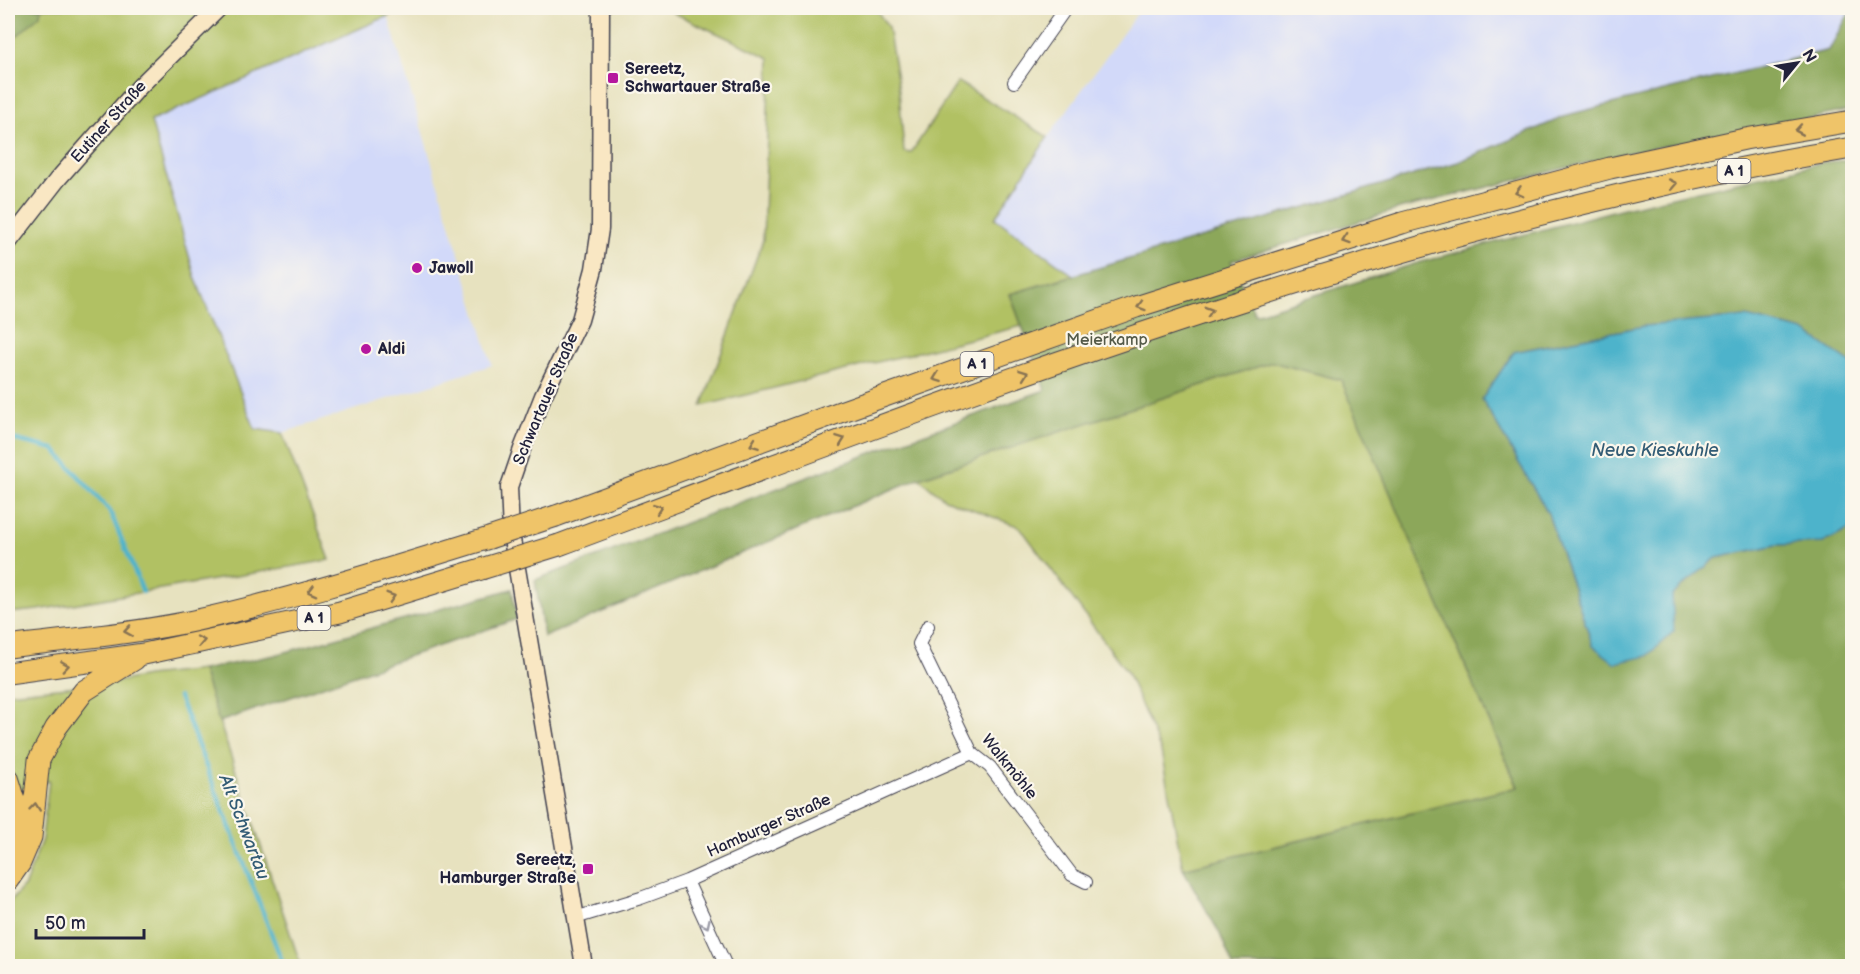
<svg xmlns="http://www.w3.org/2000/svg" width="1860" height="974" font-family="'Balsamiq Sans',sans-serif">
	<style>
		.built { fill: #d2d9f9 }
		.green { fill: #b1c164; stroke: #6a7250; stroke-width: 1.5 }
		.forest { fill: #8ca75a; stroke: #57644a; stroke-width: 1.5 }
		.water { fill: #4db3cb; stroke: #386a83; stroke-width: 1.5 }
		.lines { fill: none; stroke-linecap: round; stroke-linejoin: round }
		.stream { stroke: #4db3cb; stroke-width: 4.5 }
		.street-casing { stroke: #403f4f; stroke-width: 14 }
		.secondary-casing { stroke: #403f4f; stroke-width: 19 }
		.highway-casing { stroke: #403f4f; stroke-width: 23 }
		.street { stroke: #fff; stroke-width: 12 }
		.secondary { stroke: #f9e7c3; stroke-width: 16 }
		.highway { stroke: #efc469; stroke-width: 21 }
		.highway-bridge-casing { stroke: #403f4f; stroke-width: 23; stroke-linecap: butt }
		.highway-bridge { stroke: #efc469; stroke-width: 21 }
		.oneway { stroke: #887352 }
		.oneway2 { stroke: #9c9ca7 }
		.poi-dot { fill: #b5179e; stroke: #fbf7ec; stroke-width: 2 }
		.labels { text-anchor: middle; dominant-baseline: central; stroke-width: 4.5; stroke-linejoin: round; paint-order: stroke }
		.shield { fill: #fbf7ec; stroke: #636270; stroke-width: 1.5 }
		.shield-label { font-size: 15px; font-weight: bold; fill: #22223b }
		.poi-label { font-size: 16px; font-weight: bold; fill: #22223b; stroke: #fbf7ec; text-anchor: start }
		.street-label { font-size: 16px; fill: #22223b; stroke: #fbf7ec }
		.park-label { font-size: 16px; fill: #545a49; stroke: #fbf7ec }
		.water-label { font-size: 18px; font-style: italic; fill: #335c75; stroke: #fbf7ec }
	</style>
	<rect width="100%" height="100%" fill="#fbf7ec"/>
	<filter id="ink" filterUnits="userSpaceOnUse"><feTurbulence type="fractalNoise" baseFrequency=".0167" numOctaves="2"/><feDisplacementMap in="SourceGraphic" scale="12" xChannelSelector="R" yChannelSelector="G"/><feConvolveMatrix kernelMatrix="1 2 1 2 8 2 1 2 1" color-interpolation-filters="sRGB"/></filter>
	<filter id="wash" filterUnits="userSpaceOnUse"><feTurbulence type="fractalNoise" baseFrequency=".008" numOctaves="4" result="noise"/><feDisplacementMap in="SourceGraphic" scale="24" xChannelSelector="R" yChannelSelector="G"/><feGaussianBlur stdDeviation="1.35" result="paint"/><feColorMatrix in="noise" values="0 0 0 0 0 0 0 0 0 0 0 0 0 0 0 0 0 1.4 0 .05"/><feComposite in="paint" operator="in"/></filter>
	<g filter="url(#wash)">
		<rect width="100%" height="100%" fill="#e7e2bf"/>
		<!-- built -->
		<path class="built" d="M1141,8h711l-23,42 -258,64 -113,48 -385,113 -78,-57 53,-81z
			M388,16l104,349 -210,68 -27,-4 -60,-152 -44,-157z"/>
		<!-- green -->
		<path class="green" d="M8,8h393l-13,8 -237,105 44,156 60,152 27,4 48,127 -292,50 -30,3z
			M678,8h197l13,19 11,63 5,62 7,1 47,-71 90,55 -53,81 78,57 -63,19 12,32 -320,80 61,-166 7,-182 -96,-45z
			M1272,362l70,18 176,408 -335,81 -22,-118 -34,-79 -107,-145 -75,-28 -26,-21z
			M202,670l99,296h-293v-62l17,-19 17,-46 7,-59 -41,18v-105l108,-11 31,-6z"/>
		<!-- forest -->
		<path class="forest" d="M8,8h33l-1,7 -32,29z
			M1852,8v102l-230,44 -219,54 -172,53 24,53 159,-50 206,-55 205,-47 27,-2v204l-48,-33 -58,-14 -102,9 -130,26 -32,47 66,114 45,133 79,-51 44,-37 60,-13 47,-2 29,-15v438h-619l-13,-32 -37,-65 335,-82 -177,-407 -69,-18 -353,116 -375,159 -9,-57 352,-133 158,-57 -35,-96 448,-132 113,-48 258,-64z
			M512,589l5,30 -298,103 -17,-52 73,-15z"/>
		<!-- water -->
		<path class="water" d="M1746,317l58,14 48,33v164l-29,15 -47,2 -60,13 -44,37 2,36 -27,25 -32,7 -22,-17 -45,-133 -66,-114 32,-47 130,-26z"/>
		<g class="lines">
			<!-- stream -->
			<path class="stream" d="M8,438l46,11 56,62 33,81
				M179,697l105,269"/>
		</g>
	</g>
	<g filter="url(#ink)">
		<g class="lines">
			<!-- street casing -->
			<g class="street-casing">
				<path id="street" d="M1014,82l52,-74
					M928,626l-9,18 53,109 18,14 82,108 14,7
					M687,881l39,85
					M575,918l66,-20 46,-17 285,-128"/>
			</g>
			<!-- secondary casing -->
			<g class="secondary-casing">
				<path id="secondary" d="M8,243l49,-63 83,-94 79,-78
					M584,966l-73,-433 -2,-46 13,-38 21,-53 37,-76 14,-51 6,-40 1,-221"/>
			</g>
			<!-- highway casing -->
			<g class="highway-casing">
				<path id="highway" d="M556,516l284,-104 296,-105 266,-84 208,-55 135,-29 107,-18
					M559,545c423,-157 846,-323 1293,-397
					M8,647c61,-8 124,-13 185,-26 101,-22 198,-53 296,-83
					M8,673l136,-19 196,-42 141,-43
					M8,778c9,27 14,44 5,72
					M8,880l12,-17 11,-26 8,-77 17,-32 28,-37 51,-32"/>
			</g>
			<!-- street -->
			<use href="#street" class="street"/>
			<!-- secondary -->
			<use href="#secondary" class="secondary"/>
			<!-- highway -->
			<use href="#highway" class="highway"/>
			<!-- highway-bridge casing -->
			<g class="highway-bridge-casing">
				<path id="highway-bridge" d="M489,538l67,-22
					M481,569l78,-24"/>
			</g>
			<!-- highway-bridge -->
			<use href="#highway-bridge" class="highway-bridge"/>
		</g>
		<!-- one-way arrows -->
		<defs><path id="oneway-chevron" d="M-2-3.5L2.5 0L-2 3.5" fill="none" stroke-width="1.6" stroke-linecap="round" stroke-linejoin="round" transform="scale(1.5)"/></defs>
		<g class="oneway">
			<use href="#oneway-chevron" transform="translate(1799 130) rotate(170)"/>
			<use href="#oneway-chevron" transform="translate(1673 184) rotate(-11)"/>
			<use href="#oneway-chevron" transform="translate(1519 192) rotate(165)"/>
			<use href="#oneway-chevron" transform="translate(1346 240) rotate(162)"/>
			<use href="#oneway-chevron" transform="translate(1141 306) rotate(162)"/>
			<use href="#oneway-chevron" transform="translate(1209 311) rotate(-17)"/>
			<use href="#oneway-chevron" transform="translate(1024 374) rotate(-20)"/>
			<use href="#oneway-chevron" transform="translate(937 378) rotate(160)"/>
			<use href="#oneway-chevron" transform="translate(841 440) rotate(-20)"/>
			<use href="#oneway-chevron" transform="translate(754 444) rotate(160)"/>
			<use href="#oneway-chevron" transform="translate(658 508) rotate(-20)"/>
			<use href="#oneway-chevron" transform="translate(312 591) rotate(166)"/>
			<use href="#oneway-chevron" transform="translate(391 597) rotate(-17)"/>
			<use href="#oneway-chevron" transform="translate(128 631) rotate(171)"/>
			<use href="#oneway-chevron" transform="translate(201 641) rotate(-12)"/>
			<use href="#oneway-chevron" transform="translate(65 666) rotate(-8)"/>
			<use href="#oneway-chevron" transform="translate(35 807) rotate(-84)"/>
		</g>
		<use class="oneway2" href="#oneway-chevron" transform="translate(706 924) rotate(65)"/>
	</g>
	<!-- markers -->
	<g class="poi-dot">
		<rect x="607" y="72" width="12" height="12" rx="3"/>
		<circle cx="417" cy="268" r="6"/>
		<circle cx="366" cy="349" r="6"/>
		<rect x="582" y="863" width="12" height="12" rx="3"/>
	</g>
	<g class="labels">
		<!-- shield labels -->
		<g class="shield">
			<rect x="1717.5" y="159" width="33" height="24" rx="4.5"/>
			<rect x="960.5" y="352" width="33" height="24" rx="4.5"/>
			<rect x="297.5" y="606" width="33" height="24" rx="4.5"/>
		</g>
		<g class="shield-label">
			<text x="1734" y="171">A 1</text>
			<text x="977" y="364">A 1</text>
			<text x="314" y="618">A 1</text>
		</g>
		<!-- poi labels -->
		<g class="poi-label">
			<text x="625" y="69">Sereetz,<tspan x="625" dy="18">Schwartauer Straße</tspan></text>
			<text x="429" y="268">Jawoll</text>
			<text x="378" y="349">Aldi</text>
			<text x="576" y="860" text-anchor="end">Sereetz,<tspan x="576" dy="18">Hamburger Straße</tspan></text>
		</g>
		<!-- street labels -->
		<g class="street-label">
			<text transform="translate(109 122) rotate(-48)">Eutiner Straße</text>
			<text transform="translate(546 399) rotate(-67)">Schwartauer Straße</text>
			<text transform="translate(1009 767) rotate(51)">Walkmöhle</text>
			<text transform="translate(769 826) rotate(-24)">Hamburger Straße</text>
		</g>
		<!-- park labels -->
		<g class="park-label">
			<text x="1107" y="340">Meierkamp</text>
		</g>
		<!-- water labels -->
		<g class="water-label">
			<text x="1655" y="450">Neue Kieskuhle</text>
			<text transform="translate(244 827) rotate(69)">Alt Schwartau</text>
		</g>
	</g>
	<!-- margin -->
	<rect width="1860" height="974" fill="none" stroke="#fbf7ec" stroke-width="30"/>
	<!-- north arrow -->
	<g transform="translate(1797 63) rotate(60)" stroke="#fbf7ec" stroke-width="4.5" paint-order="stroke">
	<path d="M0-4.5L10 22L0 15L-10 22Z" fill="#22223b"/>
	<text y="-9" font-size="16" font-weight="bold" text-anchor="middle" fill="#22223b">N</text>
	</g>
	<!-- scale -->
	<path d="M36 929v9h108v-9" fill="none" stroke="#22223b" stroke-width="3"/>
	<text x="45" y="929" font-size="18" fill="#22223b" stroke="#fbf7ec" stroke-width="4.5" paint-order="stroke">50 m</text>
</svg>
